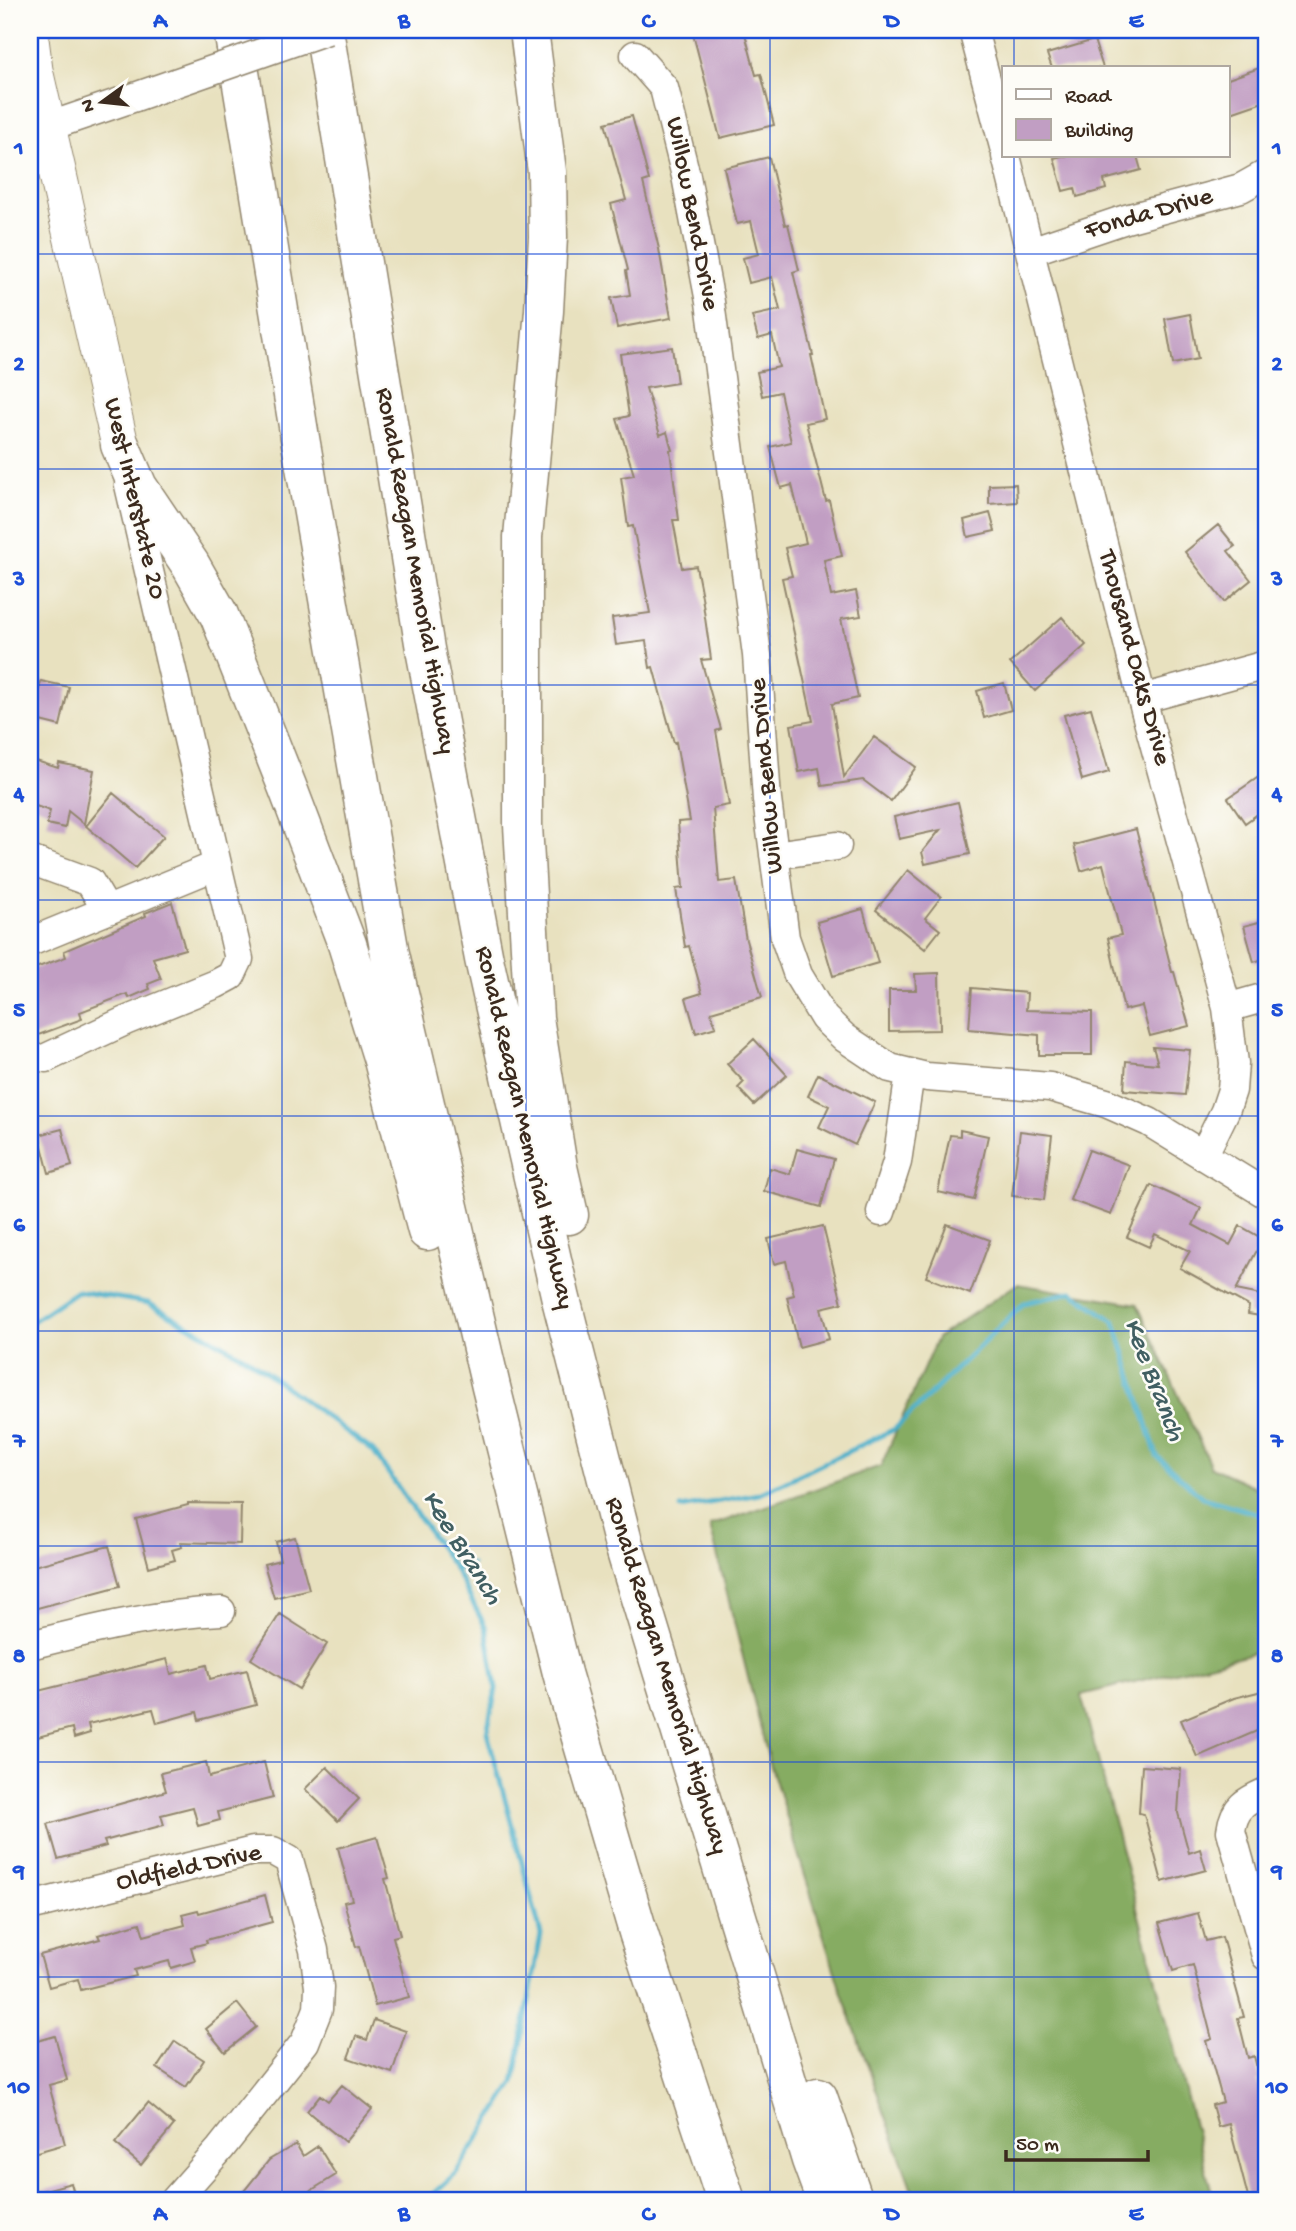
<svg xmlns="http://www.w3.org/2000/svg" width="1296" height="2231" font-family="'Gochi Hand',sans-serif">
	<style>
		.forest { fill: #86ac62; stroke: #606b40; stroke-width: 2 }
		.lines { fill: none; stroke-linecap: round; stroke-linejoin: round }
		.stream { stroke: #4aafc9; stroke-width: 5 }
		.building { fill: #c19ec3 }
		.minor-casing { stroke: #92866e; stroke-width: 31 }
		.major-casing { stroke: #92866e; stroke-width: 39 }
		.highway-casing { stroke: #92866e; stroke-width: 41 }
		.minor { stroke: #fff; stroke-width: 28 }
		.major { stroke: #fff; stroke-width: 37 }
		.highway { stroke: #fff; stroke-width: 38 }
		.minor-bridge-casing { stroke: #92866e; stroke-width: 31; stroke-linecap: butt }
		.minor-bridge { stroke: #fff; stroke-width: 28 }
		.grid { fill: none; stroke: #1d4ed8; stroke-width: 2; stroke-opacity: 0.55 }
		.labels { text-anchor: middle; dominant-baseline: central; stroke-width: 5; stroke-linejoin: round; paint-order: stroke }
		.street-label { font-size: 26px; fill: #3b2a1e; stroke: #fdfcf7 }
		.water-label { font-size: 28px; font-style: italic; fill: #415f62; stroke: #fdfcf7 }
		.neatline { fill: none; stroke: #1d4ed8; stroke-width: 2.5 }
		.grid-label { font-size: 23px; text-anchor: middle; font-weight: bold; fill: #1d4ed8 }
	</style>
	<rect width="100%" height="100%" fill="#fdfcf7"/>
	<filter id="ink" filterUnits="userSpaceOnUse"><feTurbulence type="fractalNoise" baseFrequency=".0143" numOctaves="2"/><feDisplacementMap in="SourceGraphic" scale="14" xChannelSelector="R" yChannelSelector="G"/><feConvolveMatrix kernelMatrix="1 2 1 2 8 2 1 2 1" color-interpolation-filters="sRGB"/></filter>
	<filter id="wash" filterUnits="userSpaceOnUse"><feTurbulence type="fractalNoise" baseFrequency=".00686" numOctaves="4" result="noise"/><feDisplacementMap in="SourceGraphic" scale="28" xChannelSelector="R" yChannelSelector="G"/><feGaussianBlur stdDeviation="1.57" result="paint"/><feColorMatrix in="noise" values="0 0 0 0 0 0 0 0 0 0 0 0 0 0 0 0 0 1.4 0 .05"/><feComposite in="paint" operator="in"/></filter>
	<g filter="url(#wash)">
		<rect width="100%" height="100%" fill="#e8e1bf"/>
		<!-- forest -->
		<path class="forest" d="M1017,1284l120,20 74,163 55,25v158l-185,45 133,506h-298l-77,-216 -71,-228 -58,-231 171,-60 56,-128z"/>
		<g class="lines">
			<!-- stream -->
			<path class="stream" d="M30,1323l47,-32 71,12 100,56 125,92 82,118 31,59 10,61 -9,43 54,202 -27,149 -58,90 -31,28
				M681,1508l78,-14 136,-65 129,-126 48,-11 43,30 42,134 46,42 63,18
				M455,1569l16,-5"/>
		</g>
		<g id="blocks">
			<!-- building -->
			<path class="building" d="M692,30h52l12,45 5,-1 13,51 -54,13z
				M1094,40l9,28h-51l-5,-14z
				M1262,67l4,12v22l-38,13v-35z
				M632,116l17,64 -6,2 16,67 12,69 -54,10 -6,-30 19,-3 -4,-24 2,-1 -17,-66 15,-4 -21,-77z
				M1062,156h75l4,14 -37,10 2,9 -29,8 -2,-9 -12,3 -9,-33z
				M769,157l16,68 3,-1 11,46 -6,2 20,83h-2l14,64 -19,4 20,78 3,-1 13,56 -18,4 7,36 25,-5 5,25 -20,3 17,79 -26,6 12,73 30,-40 42,30 -25,34 -28,-21 -41,6 -3,-18 -20,4 -8,-47 22,-4 -31,-143 10,-2 -7,-28 21,-5 -14,-58 -11,3 -11,-41 21,-5 -11,-50 -18,4 -5,-24 22,-5 -7,-32 -14,4 -6,-23 28,-6 -8,-33 -23,6 -6,-25 16,-4 -8,-33 -14,3 -13,-56z
				M1190,314l8,45 -25,5 -8,-45z
				M672,347l5,36 -31,5 14,47 7,-3 5,18h-2l9,70h-6l9,48 14,-2 6,31 9,62 -10,1 20,69 -5,2 13,74 -16,3 6,74 17,-2 10,60 16,57 -51,15 5,15 -20,6 -10,-35 16,-5 -13,-47 -4,1 -9,-58 7,-1 -5,-66 12,-1 -14,-79 -2,1 -21,-76 -3,1 -4,-27 -30,4 -4,-27 38,-5 -17,-87 -5,1 -7,-50 13,-2 -17,-56 12,-3 -9,-62z
				M1016,484l1,18 -28,2v-19z
				M990,513l5,18 -27,6 -4,-17z
				M1218,525l17,21 -7,5 23,29 -27,22 -39,-50z
				M1062,617l24,28 -51,46 -25,-28z
				M41,681l28,6 -9,39 -28,-7z
				M1004,683l7,27 -27,8 -7,-27z
				M1091,708l18,64 -27,8 -18,-65z
				M30,759l28,9 1,-5 35,7 -10,54 -16,-13 -3,17 -18,-4 3,-13 -20,-7z
				M1266,772v36l-21,15 -17,-25z
				M113,793l51,43 -29,32 -49,-42z
				M958,802l12,52 -45,10 -3,-12 18,-22 -41,9 -5,-22z
				M1136,829l36,143h2l15,54 -39,10 -8,-30 -18,4 -16,-72 13,-3 -18,-71 -22,7 -7,-26z
				M908,870l33,27 -16,21 15,12 -15,19 -49,-39z
				M172,902l13,47 -32,9 8,21 -13,5 2,5 -21,9 -2,-4 -47,18 2,7 -52,19v-68l36,-13 -2,-6 82,-35 -1,-3z
				M863,909l15,54 -45,13 -16,-54z
				M1266,920v38l-12,4 -10,-36z
				M939,973l1,57 -51,1v-41h27l-1,-16z
				M972,988l55,5 -1,17 66,2v43h-53v-20l-70,-6z
				M754,1039l33,36 -33,30 -16,-17 6,-6 -17,-18z
				M1153,1047l37,3 -5,45 -61,-5 2,-29 32,3z
				M818,1074l57,28 -20,43 -36,-18 10,-21 -21,-10z
				M62,1129l10,37 -23,7 -10,-38z
				M960,1130l28,6 -14,64 -36,-8 12,-57 10,1z
				M1020,1131l32,4 -8,65 -32,-4z
				M797,1149l37,10 -13,48 -57,-16 6,-23 20,6z
				M1089,1150l40,15 -18,50 -41,-15z
				M1151,1185l50,23 -8,17 37,20 10,-19 23,13 -27,51 30,6v21l-18,-3 1,-8 -69,-38 10,-17 -35,-17 -6,13 -22,-10z
				M947,1224l43,16 -20,54 -44,-17z
				M823,1226l19,77 -21,5 8,31 -30,8 -12,-50 7,-2 -8,-34 -12,3 -6,-25z
				M188,1503l53,1 -1,40 -60,-2 2,5 -10,3 3,10 -26,7 -13,-48 52,-14z
				M295,1537l14,52 -35,9 -10,-34 16,-4 -4,-18z
				M109,1546l11,40 -90,24v-43z
				M280,1614l47,30 -28,45 -48,-30z
				M167,1659l4,15 36,-9 3,14 37,-9 9,35 -57,15 -2,-8 -40,11 -4,-14 -65,15 2,9 -16,5 -2,-10 -42,11v-46z
				M1266,1690v37l-69,30 -16,-37 53,-22z
				M206,1762l3,15 55,-15 9,36 -55,14 2,8 -22,6 -5,-19 -32,8 3,10 -60,16 2,5 -48,13 -10,-35 118,-33 -5,-18z
				M1142,1766l39,3 -3,44 11,40 11,-4 6,21 -44,12 -18,-68 -5,-1z
				M327,1767l32,32 -21,22 -33,-32z
				M377,1837l12,41 -4,1 15,56 -7,2 16,60 -34,9 -16,-60 -3,1 -12,-45 8,-2 -14,-52z
				M265,1895l7,27 -66,18 1,3 -16,4 4,14 -24,7 -2,-7 -35,9 2,6 -55,14 -3,-11 -29,8 -9,-32 60,-16 -2,-4 42,-12 4,13 41,-11 -3,-11 16,-4 1,3z
				M1198,1913l8,28 16,-4 22,80 -6,1 10,40 6,-2 6,24h-3l9,36v85h-17l-20,-77 -11,3 -6,-22 11,-3 -17,-61 6,-2 -19,-74 -20,6 -14,-48z
				M237,2003l19,24 -31,25 -19,-23z
				M374,2020l32,11 -14,42 -44,-15 8,-22 11,4z
				M55,2036l12,44 -18,5 16,59 -35,10v-111z
				M175,2041l29,19 -18,27 -29,-19z
				M342,2085l30,24 -27,33 -38,-31 13,-16 8,6z
				M148,2103l26,22 -33,40 -26,-22z
				M296,2144l7,12 15,-10 18,29 -42,26h-58l33,-41z
				M71,2183l5,18h-46v-7z"/>
		</g>
	</g>
	<g filter="url(#ink)">
		<use href="#blocks" fill-opacity="0" stroke="#92866e" stroke-width="2"/>
		<g class="lines">
			<!-- minor casing -->
			<g class="minor-casing">
				<path id="minor" d="M973,30l31,117
					M635,55l29,33 22,88 24,126 47,353 10,145 18,138 13,37 26,43 21,20 45,30 37,9 123,10 56,16 43,19 117,72
					M30,133l105,-36
					M1006,156l136,543 85,309 7,55 -2,27 -7,21 -22,45
					M1031,251l95,-32 115,-31 25,-14
					M1142,699l124,-34
					M774,855l63,-9
					M30,860l60,22 16,27
					M30,942l185,-76
					M1227,1008l39,-11
					M46,1058l79,-37 91,-37 15,-8 8,-17 -110,-474
					M881,1212l16,-50 13,-89
					M30,1645c63,-16 125,-31 191,-34
					M1266,1792c-20,9 -32,15 -35,39l35,125
					M30,1906l223,-55h20l16,9 25,90 5,37 -1,22 -13,33 -85,107 -46,52"/>
			</g>
			<!-- major casing -->
			<g class="major-casing">
				<path id="major" d="M30,39l4,31 86,375"/>
			</g>
			<!-- highway casing -->
			<g class="highway-casing">
				<path id="highway" d="M233,30l67,408 90,516 101,433 71,286 76,259 88,269
					M324,30l101,619 59,310 37,166 40,174 62,243 188,618 15,41
					M529,30l18,142 1,65 -4,74 -21,226v288l11,193 24,149 11,48
					M120,445l18,42 52,77 29,51 68,171 60,158 36,116 44,171
					M818,2097l36,104"/>
			</g>
			<!-- minor -->
			<use href="#minor" class="minor"/>
			<!-- major -->
			<use href="#major" class="major"/>
			<!-- highway -->
			<use href="#highway" class="highway"/>
			<!-- minor-bridge casing -->
			<g class="minor-bridge-casing">
				<path id="minor-bridge" d="M135,97l192,-67"/>
			</g>
			<!-- minor-bridge -->
			<use href="#minor-bridge" class="minor-bridge"/>
		</g>
	</g>
	<!-- grid -->
	<path class="grid" d="M282,30v2171M526,30v2171M770,30v2171M1014,30v38M1014,156v2045M30,254h1236M30,469h1236M30,685h1236M30,900h1236M30,1116h1236M30,1331h1236M30,1546h1236M30,1762h1236M30,1977h1236"/>
	<g class="labels">
		<!-- street labels -->
		<g class="street-label">
			<text transform="translate(691 214) rotate(79)">Willow Bend Drive</text>
			<text transform="translate(1149 215) rotate(-16)">Fonda Drive</text>
			<text transform="translate(133 499) rotate(77)">West Interstate 20</text>
			<text transform="translate(414 571) rotate(80)">Ronald Reagan Memorial Highway</text>
			<text transform="translate(1133 658) rotate(75)">Thousand Oaks Drive</text>
			<text transform="translate(768 776) rotate(-95)">Willow Bend Drive</text>
			<text transform="translate(523 1128) rotate(77)">Ronald Reagan Memorial Highway</text>
			<text transform="translate(665 1676) rotate(73)">Ronald Reagan Memorial Highway</text>
			<text transform="translate(189 1869) rotate(-12)">Oldfield Drive</text>
		</g>
		<!-- water labels -->
		<g class="water-label">
			<text transform="translate(1153 1380) rotate(69)">Kee Branch</text>
			<text transform="translate(461 1548) rotate(58)">Kee Branch</text>
		</g>
	</g>
	<!-- margin -->
	<rect width="1296" height="2231" fill="none" stroke="#fdfcf7" stroke-width="77"/>
	<!-- legend -->
	<rect x="1002" y="66" width="228" height="91" fill="#fdfcf7" stroke="#afa8a0" stroke-width="2"/>
	<rect x="1016" y="89" width="35" height="10" fill="#ffffff" stroke="#afa8a0" stroke-width="2"/>
	<text x="1065" y="102" font-size="21" fill="#3b2a1e">Road</text>
	<rect x="1016" y="119" width="35" height="21" fill="#c19ec3" stroke="#afa8a0" stroke-width="2"/>
	<text x="1065" y="136" font-size="21" fill="#3b2a1e">Building</text>
	<!-- north arrow -->
	<g transform="translate(102 102) rotate(255)" stroke="#fdfcf7" stroke-width="5" paint-order="stroke">
	<path d="M0-5L12 26L0 18L-12 26Z" fill="#3b2a1e"/>
	<text y="-10" font-size="19" font-weight="bold" text-anchor="middle" fill="#3b2a1e">N</text>
	</g>
	<!-- scale -->
	<path d="M1006 2150v10h142v-10" fill="none" stroke="#3b2a1e" stroke-width="3.5"/>
	<text x="1016" y="2150" font-size="21" fill="#3b2a1e" stroke="#fdfcf7" stroke-width="5" paint-order="stroke">50 m</text>
	<rect x="38" y="38" width="1220" height="2154" class="neatline"/>
	<g class="grid-label">
		<text x="160" y="27">A</text>
		<text x="404" y="27">B</text>
		<text x="648" y="27">C</text>
		<text x="892" y="27">D</text>
		<text x="1136" y="27">E</text>
		<text x="19" y="154">1</text>
		<text x="1277" y="154">1</text>
		<text x="19" y="370">2</text>
		<text x="1277" y="370">2</text>
		<text x="19" y="585">3</text>
		<text x="1277" y="585">3</text>
		<text x="19" y="800">4</text>
		<text x="1277" y="800">4</text>
		<text x="19" y="1016">5</text>
		<text x="1277" y="1016">5</text>
		<text x="19" y="1231">6</text>
		<text x="1277" y="1231">6</text>
		<text x="19" y="1447">7</text>
		<text x="1277" y="1447">7</text>
		<text x="19" y="1662">8</text>
		<text x="1277" y="1662">8</text>
		<text x="19" y="1877">9</text>
		<text x="1277" y="1877">9</text>
		<text x="19" y="2093">10</text>
		<text x="1277" y="2093">10</text>
		<text x="160" y="2220">A</text>
		<text x="404" y="2220">B</text>
		<text x="648" y="2220">C</text>
		<text x="892" y="2220">D</text>
		<text x="1136" y="2220">E</text>
	</g>
</svg>
